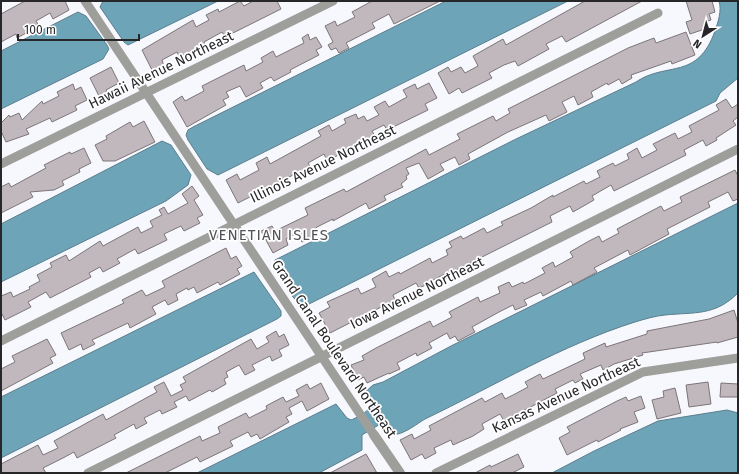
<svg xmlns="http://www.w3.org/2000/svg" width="739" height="474" font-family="'Fira Sans',sans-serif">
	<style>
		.water { fill: #6ea4b7; stroke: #597e8d }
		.building { fill: #c0b8bc; stroke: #7c7578 }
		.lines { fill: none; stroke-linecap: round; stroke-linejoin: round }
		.minor { stroke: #9e9e9b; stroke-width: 9 }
		.tertiary { stroke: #9e9e9b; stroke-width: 10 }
		.labels { text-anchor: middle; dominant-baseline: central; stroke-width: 3.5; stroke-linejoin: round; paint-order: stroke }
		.street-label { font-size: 14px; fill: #27272a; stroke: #fff }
		.neighbourhood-label { font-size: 15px; letter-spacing: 1px; fill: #515358; stroke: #fff }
	</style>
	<rect width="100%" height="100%" fill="#f7f8fe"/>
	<!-- water -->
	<path class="water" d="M103,1h115l-90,44 -4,-3 -24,-35z
		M446,1h122l-350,174 -11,-6 -19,-29 -2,-5 2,-5 5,-3z
		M719,1h19v77l-18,15 -4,8 -409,204 -5,2 -9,-10 -20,-31 2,-6 241,-121 120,-57c31,-21 61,-1 79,-51 3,-9 7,-20 4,-30z
		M78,12l8,4 21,29 2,4 -6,10 -102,50v-58z
		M162,141l9,4 20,30 -3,10 -22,16 -165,81v-58z
		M738,203v90c-23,23 -43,19 -73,22 -10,1 -20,4 -30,7 -73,23 -141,64 -210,97 -7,4 -27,20 -34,14 -4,-3 -5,-7 -9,-10l-20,12v15l-43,23h-122l139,-69 11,14 4,2c7,-3 23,-10 19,-20 -1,-3 -4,-5 -5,-8l8,-7 10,-3 68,-36z
		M254,272l27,39v5l-4,3 -276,139v-61z
		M727,410l11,3v60h-186l42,-22 64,-30z"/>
	<!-- building -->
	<path class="building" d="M25,1h40l4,9 -16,9 -3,-6 -14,8 3,5 -22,12 -1,-4 -15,8v-28z
		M240,1l4,5 9,-5h24l4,8 -56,28 -3,-5 -18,10 2,4 -25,14 -4,-8 -15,8 2,6 -11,6 -11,-22 51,-30 3,7 13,-7 -3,-5 12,-6 1,3z
		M372,1h68l-46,23 -5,-10 -17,9 3,5 -29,15 3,5 -10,5 -3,-5 -5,2 -3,-5 5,-3 -8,-16 10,-5 2,5 18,-9 -3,-5z
		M585,1h57l-76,41 -4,-6 -16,8 3,5 -31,17 -3,-5 -11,4 -15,8 3,5 -30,15 -3,-5 -10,6 -11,-21 10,-6 3,5 10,-5 4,6 13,-7 -5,-10 30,-17 3,6z
		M686,1h26l3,11 -6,2 2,6 -6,2 3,6 -18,6 -4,-12 6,-2z
		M686,32l9,23 -23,9 -1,-3 -40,14 1,3 -10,6 -3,-5 -11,6 -1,-2 -16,9 2,5 -15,8 -4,-9 -12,6 5,10 -18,9 -3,-6 -38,17 -40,22 2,5 -11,6 -4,-8 -15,7 4,6 -16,9 -9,-16 -13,5 3,6 -3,2 1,3 -6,5 2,3 -19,9 2,4 -17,9 -3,-6 -33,18v-2l-16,8 -4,4 2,5 -13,6 -5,-9 -11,6 2,6 -15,8 -12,-22 11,-5 3,5 33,-16 -3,-7 39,-19 2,3 80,-43 3,6 31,-16 -3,-5 36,-18 3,5 14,-8 -2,-4 120,-61 26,-10 2,5z
		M308,34l2,6 6,-3 6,10 -6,3 3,5 -29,15 1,2 -17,9 -3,-4 -11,6 3,5 -17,9 -6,-11 -14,6 3,5 -6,3 3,5 -39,22 -14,-25 9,-6 3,5 19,-10 -2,-5 42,-21 2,6 17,-9 -2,-4 12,-7 3,6 28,-14 -2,-5z
		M111,67l8,16 -13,7 2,4 -8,4 -10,-20z
		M429,83l8,15 -12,6 3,6 -41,20 -3,-5 -12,6 3,5 -48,25 -3,-7 -16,9 3,5 -11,6 -1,-2 -61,31 -12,-23 11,-6 3,6 19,-10 -3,-7 11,-6 3,7 51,-28 -3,-5 11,-6 3,6 14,-8 -2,-4 12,-5 2,5 6,-3 3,5 12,-6 -5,-8 11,-6 4,6 18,-10 -4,-7 12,-6 2,5z
		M73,84l2,6 6,-3 6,13 -12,6 2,4 -25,12 -2,-4 -24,11 3,5 -23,8 -5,-11v-8l8,-8 1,2 9,-4 3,7 20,-19 1,3 16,-8 -2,-4z
		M726,99l6,9 6,-4v13l-5,4 3,4 -20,13 1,2 -11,6 -3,-6 -19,10 2,5 -72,36 -3,-6 -19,11 2,4 -21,12 -3,-6 -20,10 2,6 -102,51 -1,-1 -22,11 1,1 -9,4 -3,-5 -23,12 2,5 -65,33 -11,-20 11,-6 -3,-5 31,-14 3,6 15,-7 -4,-8 14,-8 3,6 10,-5 1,2 30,-16 2,5 16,-8 -2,-5 6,-3 -3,-5 12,-6 2,3 21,-11 3,5 16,-8 -2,-3 30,-14 22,-13v2l31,-16 2,3 14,-7 -3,-6 16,-8 2,3 14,-7 -2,-5 10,-6 5,10 15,-8 -4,-6 22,-11 3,6 14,-7 -3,-6 30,-16 -3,-5z
		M144,121l11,21 -40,19h-12l-8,-16 12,-6 -1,-3 24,-14 3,5z
		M84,148l7,15 -12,6 1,3 -18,9 2,4 -10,5 -24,2 3,5 -32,16v-26l8,-4 2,4 35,-19 -2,-3 26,-13 1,2z
		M735,170l3,6v23l-5,2 -5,-9 -20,10 2,5 -43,22 2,5 -39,21 -2,-5 -34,18 3,4 -24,13 -2,-4 -28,15 -2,-4 -17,8 3,5 -12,5 -2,-5 -14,7 -27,15 3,5 -17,9 -3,-5 -5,3 -3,-6 -18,10 3,5 -15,8 -1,-3 -19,10 3,6 -11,5v-1l-22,10 -3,-6 -6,3 -7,-15 13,-5 -2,-4 14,-8 54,-27 3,6 19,-10 -3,-5 29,-15 2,5 20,-9 -2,-6 11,-5 3,5 11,-5 1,2 21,-11 -3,-5 11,-6 2,5 18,-10 -3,-5 19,-11 10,-5 3,6 17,-9 -2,-4 44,-23 3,5 18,-9 -2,-5z
		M192,186l7,10 -5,4 9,15 -6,3 3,5 -16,8 -3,-5 -17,8 3,6 -29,14 -3,-5 -18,10 3,4 -17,9 -3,-5 -11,6 2,4 -41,21 -4,-6 -18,10 3,5 -26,13 -4,-8v-16l10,-4 2,5 17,-8 -1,-2 11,-6 -3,-6 15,-8 -2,-4 16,-8 3,6 31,-20 3,5 35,-19 3,6 12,-6 -3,-6 12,-6 -3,-5 5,-3 4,7 20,-11 -6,-9z
		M226,248l5,11 5,-3 6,10 -5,3 3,5 -20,11 -2,-3 -21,11 -3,-6 -6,3 -1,-2 -11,6 2,6 -10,5 -3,-5 -13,7 4,7 -26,14 -2,-5 -36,17 3,4 -12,6 -2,-6 -12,6 -8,-17 63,-30 -2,-3 20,-10 4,6 19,-9 -3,-6z
		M734,310l4,13v14l-21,6v-1l-75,11 1,2 -29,9 -11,6 -2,-5 -21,9 3,5 -8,4 -2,-3 -18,9 2,4 -53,28 -4,-7 -18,10 2,5 -11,7 -20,9 -2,-5 -17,8 2,5 -11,6 -3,-5 -11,6 -11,-20 12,-6 2,5 17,-9 -2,-4 53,-28 3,4 17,-9 3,6 10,-5 13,-7 -3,-5 15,-8 3,5 42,-20 -2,-6 22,-10 1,4 41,-13v-3l62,-12z
		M276,331l3,6 5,-3 5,11 -10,5 3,6 -10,5 -2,-5 -18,9 3,5 -10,5 -6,-10 -13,7 2,5 -4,2 2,5 -14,8 -2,-2 -21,11 -3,-5 -12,6 3,5 -15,7 -2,-4 -16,8 3,5 -11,6 -2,-5 -20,11 2,3 -39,20 -3,-6 -11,6 -20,10 3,5h-45v-9l37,-19 5,10 15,-7 -4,-7 49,-27 3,6 51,-28 -3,-5 10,-5 7,14 12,-6 -3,-5 6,-3 -3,-5 68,-38 6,10 12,-7 -3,-5z
		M47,339l9,16 -6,3 3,5 -52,28v-22l14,-7 -3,-6z
		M708,382l3,22 -22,3 -3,-22z
		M321,383l8,16 -22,12 -5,-10 -13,7 3,6 -6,3 3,5 -29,17 -3,-5 -6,3 -3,-5 -18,9 3,5 -33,16 -3,-5 -32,16h-39l74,-37 2,5 18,-8 -2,-6 28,-14 3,5 18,-9 -1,-3 17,-9 3,5 13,-6 -3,-6 11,-6 3,5z
		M721,383l17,1v13h-18z
		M675,388l6,25 -24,6 -5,-19 12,-3 -1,-6z
		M641,396l4,12 -11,4 4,10 -18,7 1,1 -23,12 -1,-2 -30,15 -8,-17 11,-6 -3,-5 50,-26 9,-4 2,4z
		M366,454l11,19h-47z
		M518,454l6,13 -12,6h-37l15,-8 1,2z"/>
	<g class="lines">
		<!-- minor -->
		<path class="minor" d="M85,1l289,434
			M1,164l332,-163
			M1,341l657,-328
			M88,473l650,-324
			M436,473l207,-101 95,-14"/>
		<!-- tertiary -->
		<path class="tertiary" d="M374,435l26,38"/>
	</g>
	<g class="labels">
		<!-- street labels -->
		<g class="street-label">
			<text transform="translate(161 70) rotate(-26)">Hawaii Avenue Northeast</text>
			<text transform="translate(323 164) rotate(-26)">Illinois Avenue Northeast</text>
			<text transform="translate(417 293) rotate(-26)">Iowa Avenue Northeast</text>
			<text transform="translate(334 349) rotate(56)">Grand Canal Boulevard Northeast</text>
			<text transform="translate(566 395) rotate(-25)">Kansas Avenue Northeast</text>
		</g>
		<!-- neighbourhood labels -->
		<g class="neighbourhood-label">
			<text x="269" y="235">VENETIAN ISLES</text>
		</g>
	</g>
	<!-- border -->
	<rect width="739" height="474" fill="none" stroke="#27272a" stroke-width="4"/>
	<!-- north arrow -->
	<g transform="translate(703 36) rotate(216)" stroke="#ffffff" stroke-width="3" paint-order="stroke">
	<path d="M0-3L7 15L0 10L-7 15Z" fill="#27272a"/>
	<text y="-6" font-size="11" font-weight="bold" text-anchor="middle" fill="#27272a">N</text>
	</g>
	<!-- scale -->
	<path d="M18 34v6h121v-6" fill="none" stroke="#27272a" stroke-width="2"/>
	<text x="24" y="34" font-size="12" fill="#27272a" stroke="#ffffff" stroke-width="3" paint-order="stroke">100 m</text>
</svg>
